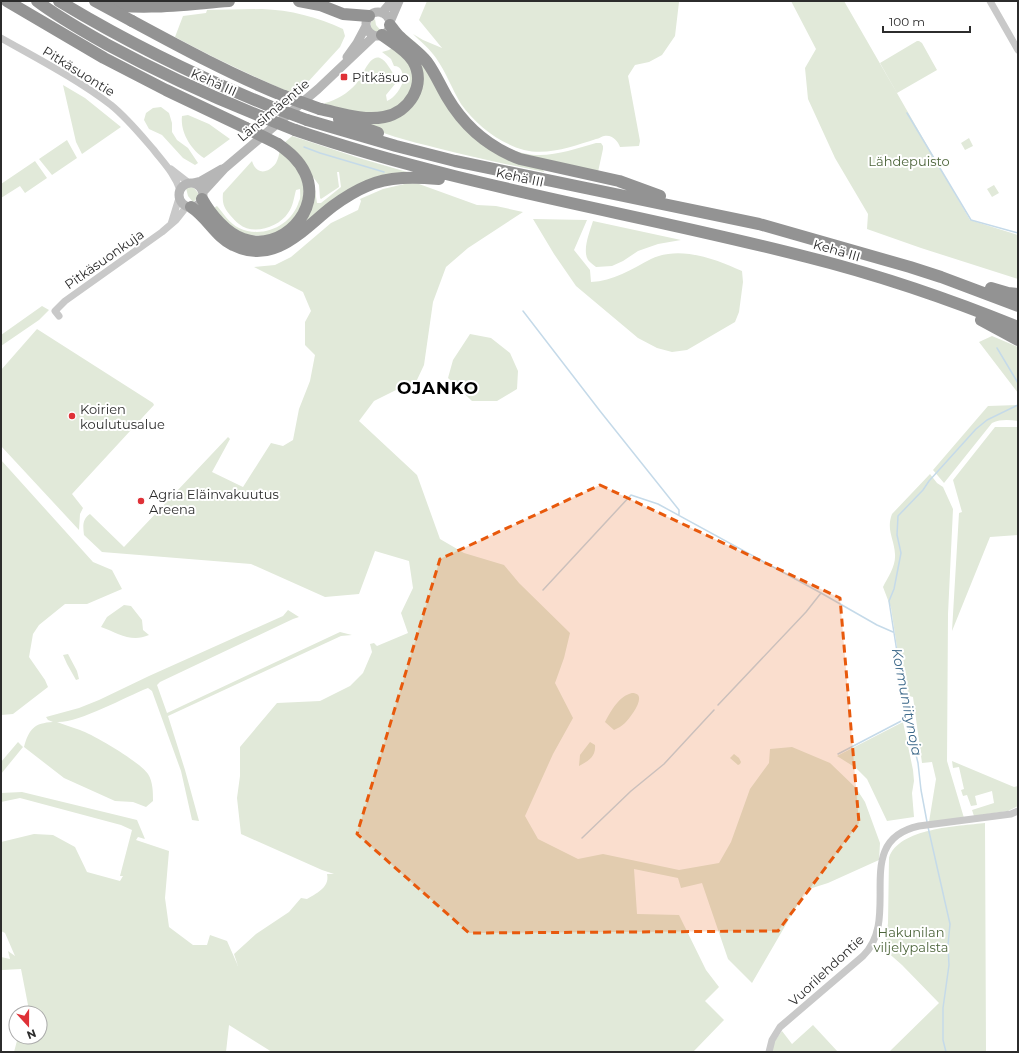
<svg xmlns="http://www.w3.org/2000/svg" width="1019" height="1053" font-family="Montserrat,sans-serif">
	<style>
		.green { fill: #e1e9d9; fill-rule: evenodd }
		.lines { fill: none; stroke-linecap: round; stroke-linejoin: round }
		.stream { stroke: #c5dae9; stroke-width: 1.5 }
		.street { stroke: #c9c9c9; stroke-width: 7 }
		.secondary { stroke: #b6b6b6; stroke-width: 9 }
		.highway { stroke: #939393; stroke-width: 12 }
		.highway-bridge { stroke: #939393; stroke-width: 12 }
		.marked { fill: #e8590c; fill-opacity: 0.2; stroke: #e8590c; stroke-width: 3; stroke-dasharray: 8 5; stroke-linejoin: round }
		.poi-dot { fill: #df3137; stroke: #fff; stroke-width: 1.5 }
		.labels { text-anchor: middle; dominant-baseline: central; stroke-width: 4; stroke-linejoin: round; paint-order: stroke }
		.street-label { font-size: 13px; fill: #2c2c2c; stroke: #fff }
		.poi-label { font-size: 13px; fill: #2c2c2c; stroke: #fff; text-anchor: start }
		.park-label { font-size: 13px; fill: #4d653b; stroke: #fff }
		.water-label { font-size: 14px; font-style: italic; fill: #3d698a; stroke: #fff }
		.district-label { font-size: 17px; font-weight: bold; letter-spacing: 1px; fill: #000; stroke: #fff }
	</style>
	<rect width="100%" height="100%" fill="#fff"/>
	<!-- green -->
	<path class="green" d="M427,1h255l-3,1 -4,34 -13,19 -13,7 -14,3 -7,11 12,65 -1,5 -19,1c-2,-6 -8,-13 -16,-11 -2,0 -5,3 -8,3 -22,7 -48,17 -72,11 -25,-7 -48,-25 -63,-46 -9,-15 -15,-32 -25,-46 -6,-9 -16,-17 -23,-24l10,6 19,8 -23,-28z
		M791,1h53l126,219 48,15v44l-97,-31 -54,-19 1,-15 -33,-56 -27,-59 -3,-31 11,-19z
		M262,9c28,1 56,8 81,20l2,7 -5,11 -44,48c-42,-18 -82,-37 -121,-58l8,-21 23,-3 1,-3z
		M375,19l1,6 6,7h-8l-3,-3v-7z
		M403,32c12,10 24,19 32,32 6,11 11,22 17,32 18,30 51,59 88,59 18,0 38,-7 56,-12h5l2,3v3l-5,23c-55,-11 -107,-16 -142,-66 -9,-13 -15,-29 -24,-42 -9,-12 -19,-21 -31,-29z
		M917,41h2l3,2 15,27 -40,23 -17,-30z
		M393,47l13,12 7,14v15l-14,20 -27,7 -47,-10v-2c12,-3 23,-10 31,-19 6,-6 13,-30 24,-26 6,2 12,14 15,19v7l-9,11 1,6c8,-3 14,-13 17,-22 -2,-6 -2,-13 -10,-13l-3,-7 -9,-7 7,-2z
		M416,60l7,1 37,62 79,44 6,5c-36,-7 -73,-15 -108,-24 -28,-7 -57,-14 -82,-28l55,-13z
		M63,85l22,13 36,29 -39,27 -6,-12z
		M161,107l8,6 3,10v9l5,8 11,8 10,15 -3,2 -12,-7 -21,-23 -13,-6 -5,-9 2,-7 7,-5z
		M188,115l21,9 21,15 -26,19c-13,-8 -24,-26 -22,-42z
		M292,136l67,22 55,16c-27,1 -54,8 -77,24 -14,9 -26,23 -39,34 -19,16 -44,23 -67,9 -9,-5 -15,-13 -22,-21l3,-2c6,7 12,14 20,19 37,22 84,-9 79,-51 -1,-6 -2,-13 -5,-18 -6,-10 -15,-17 -23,-24zM337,172h2l2,15 -20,16h-4l-4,-26 6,8 1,13 1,1 18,-12z
		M969,138l4,8 -8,4 -4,-7z
		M67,140l10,18 -25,17 -13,-16z
		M280,150l14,13 10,20 -1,21 -13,21 -20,11 -28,-1 -13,-8 -17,-18 5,-3c6,7 13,18 22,22 23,11 53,-2 60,-27 2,-3 1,-8 1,-12l-4,1c-2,7 -3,17 -8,23 -9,14 -35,23 -49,11 -3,-2 -6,-6 -9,-9 -6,-7 -8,-12 -7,-22l29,-32c4,14 16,13 24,2 2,-4 3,-8 4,-13z
		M35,161l12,17 -22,15 -5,-7 -19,12v-14z
		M409,183l10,1 58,21 19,1 27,6 -55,36 -22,19 -13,35 -9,63 -8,17 -16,6 -26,13 -15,20 58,54 23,64 24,14 40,12 15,18 51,50 -6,25 -9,25 18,35 -20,36 -28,62 13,23 40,20 25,-5 76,16 40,-7 12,-21 19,-53 19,-26 1,-14 22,-2 38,16 26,25 9,14 15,41 -1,17 -51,23 -22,7 -54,93 -24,-24 -26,-76 -21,5 -3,-10 -44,-9 3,45 42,1 27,55 13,17 -14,14 19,19 -31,32h-421l-43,-27 -3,27h-212l4,-15h22v-24h-14l2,-8 -7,-36 -19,1 -1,3v-16l9,2 -2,-8 7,5 -10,-23 -4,-2v-89l33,-8 19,1 22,12 12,25 33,9 3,-5h-3l12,-46 -11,-5 -101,-27 -19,4v-9l21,-1 115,28 8,19 -7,-2 -2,3 33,11 -4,47 4,29 24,18h14l3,-10 17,6 11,25 -4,-12 22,-20 33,-22 12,-14 6,1c10,-6 23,-12 20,-25h7l-12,-4 -81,-36 -4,-36 3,-22v-29l37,-44 43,-2 30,-15 13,-13 9,-21 -2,-8 4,-1 3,3 31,-13 -7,-20 12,-25 -4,-27 -34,-10 -16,43 -34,3 -74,-33 -149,-12 -18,-17c-1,-8 -2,-16 6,-21l34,33 104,-110 2,2 -18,33 31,15 28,-44 12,3 10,-6 6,-31 11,-28 5,-26 -10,-10v-23l6,-11 -8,-19 -49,-25 21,-2 16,-8 40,-34 27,-13 3,-9 -1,-2 23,-10z
		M994,185l5,8 -7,4 -5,-8z
		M189,187l5,1 4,5v5l-5,4 -5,-6 -2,-8z
		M533,219l54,1 -13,30 16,20 1,12c22,-1 41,-13 60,-23 29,-14 64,0 91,12l1,11 -4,30 -4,10 -48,28 -15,2 -15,-4 -19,-10 -62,-52 -22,-32z
		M593,221l88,19 -23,4 -20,7 -15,10 -11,5 -16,1c-3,-2 -6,-5 -8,-7 -6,-10 2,-29 5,-39z
		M42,306l7,4 -10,10 -38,26v-11z
		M37,329l116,74 1,2 -82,89 11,14 -3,6 -1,16 -78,-84v-76z
		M470,334l21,4 19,15 8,18 -1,18 -20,12h-25l-24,-23 5,-18z
		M992,336l26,11v46l-39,-51z
		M1018,405v16c-9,-1 -17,-2 -26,2l-48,60 -11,-13 55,-64z
		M995,427h23v108l-28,2 -38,94 7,-118 3,-1 -9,-32z
		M1,460l92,102 19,8 10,19 -35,15h-22l-26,21 -6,9 -4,23 16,23 3,7 -35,27 -12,1z
		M930,474l7,9 6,4 10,22 -5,105 -1,147 17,57 -35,4 7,-43 -4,-17 -10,1 -9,-66 -4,-1 -5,-16h-2l-11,-72 -8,-21c5,-10 13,-21 12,-33 -1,-16 -9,-24 -3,-40z
		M124,605l7,1 11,14 1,10 6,5c-18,8 -31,-2 -48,-8l6,-10z
		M288,610l11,7 -6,2 -133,63 -3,3 10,28 173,-81 12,3 -11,1 -173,80 17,54 14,51 -7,-1 -11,-49 -29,-80 -4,-3c-23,9 -69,35 -91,34 7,3 15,5 23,8 14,5 60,32 68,44 5,8 5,18 5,27l-7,6 -13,-5 -18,-1 -51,-23 -40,-31c5,-18 10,-24 29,-25l-5,-2 -2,-3 33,-9 20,-8 50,-24 134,-60z
		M68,654l9,17 2,8 -3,1 -9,-16 -4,-9z
		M632,693c17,0 -1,24 -7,30 -3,3 -7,5 -11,7l-9,-8c6,-11 14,-26 27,-29z
		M903,722l10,48 1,11 -2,12 2,24 -27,4 -20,-42 -11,-11 -19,-12z
		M18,742l5,5 -22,27v-12z
		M590,742l5,3c1,12 -7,16 -16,21l1,-11z
		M734,754l5,4 2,4 -1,2 -2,1 -8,-7z
		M952,761l62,26 4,-1v20l-10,5 -34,5 -2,-6 22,-7 -2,-12 -17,5 2,9 -6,1 -4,-11 -4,1 -2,-6 3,-1 -5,-22 -6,1z
		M985,823l1,229h-97l50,-49 -37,-38 -17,-15 3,-27 1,-65c9,-30 70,-32 96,-35z
		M813,1025l25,27h-67l3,-10 8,-11 10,13z"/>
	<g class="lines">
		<!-- stream -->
		<path class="stream" d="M907,113l64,107 47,13
			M304,147l16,6 64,19
			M523,311l77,100 79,99v5
			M997,348l21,35
			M543,590l88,-95 27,9 163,89
			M718,705l88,-93 15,-19 56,32 16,7
			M838,754l69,-36
			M927,822l-6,-32 -3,-27 -10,-41 -19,-121 5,-12 7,-36 -4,-18 1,-19 25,-26 6,-9 47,-52 11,-9 31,-15
			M928,827l22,97 -2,21 1,20 -6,43v32l3,12
			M582,838l49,-47 33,-27 50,-54"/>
		<!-- street -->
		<path class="street" d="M990,1l28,49
			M1,38c37,21 76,41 110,67 16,13 29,29 42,44 10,13 22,25 27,41
			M171,169l18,14
			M171,224l8,-26
			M59,316l-4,-5 10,-10 97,-69 14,-12 11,-14
			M769,1052l3,-12 8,-13 83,-71c40,-39 -13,-115 56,-130l92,-12 7,-3"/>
		<!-- secondary -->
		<path class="secondary" d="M366 24a12 12 0 1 1 24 0a12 12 0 1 1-24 0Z
			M382,13l10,-12
			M390,22l9,-21
			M347,57l10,-14 9,-17
			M193,183l8,-2 21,-12
			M179 195a12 12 0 1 1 24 0a12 12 0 1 1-24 0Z
			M203,192l22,-24 93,-79 56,-53"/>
		<!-- highway -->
		<path class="highway" d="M7,1l97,57 62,32 80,38
			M37,1c21,16 46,30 69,43 50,27 102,51 154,72
			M59,1c68,41 139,76 213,106
			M299,1l21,4 23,9 26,2
			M100,3c42,8 87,1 129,-2
			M132,21c50,27 100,54 152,75
			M390,25c3,4 6,9 10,12 9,9 19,15 27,25 8,11 13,23 20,35 17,29 41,50 73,62l99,22 41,15
			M320,109c20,4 43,12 64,8 25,-5 43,-32 29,-56 -7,-11 -20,-18 -31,-26
			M339,119l39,14
			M307,120l89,26 59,15 304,63 151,43 31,10 77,29
			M295,130c167,57 342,83 512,127 72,18 142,42 211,70
			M202,199c9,16 24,34 41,40 38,14 80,-29 62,-66 -6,-13 -16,-21 -27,-29
			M191,207c16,10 25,30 42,38 42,21 71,-17 100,-39 11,-8 22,-15 34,-20 22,-10 48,-9 72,-7
			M991,288l17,5 10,1
			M981,320l37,20"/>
		<!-- highway-bridge -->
		<path class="highway-bridge" d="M95,1l37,20
			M284,96l36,13
			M272,107l35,13
			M260,116l35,14
			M246,128l32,16"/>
	</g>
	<!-- marked area -->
	<path class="marked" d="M600,485l240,113 19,225 -81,108 -309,2 -112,-99 83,-275z"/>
	<!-- markers -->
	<g class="poi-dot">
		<rect x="340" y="73" width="8" height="8" rx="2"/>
		<circle cx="72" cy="416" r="4"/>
		<circle cx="141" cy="501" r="4"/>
	</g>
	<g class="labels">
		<!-- street labels -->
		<g class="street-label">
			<text transform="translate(79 71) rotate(32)">Pitkäsuontie</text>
			<text transform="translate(214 82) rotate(24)">Kehä III</text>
			<text transform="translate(273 110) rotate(-40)">Länsimäentie</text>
			<text transform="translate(520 177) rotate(12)">Kehä III</text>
			<text transform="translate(837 250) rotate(16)">Kehä III</text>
			<text transform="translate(104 259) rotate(-35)">Pitkäsuonkuja</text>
			<text transform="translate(826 970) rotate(-43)">Vuorilehdontie</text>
		</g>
		<!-- poi labels -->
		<g class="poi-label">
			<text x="352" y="77">Pitkäsuo</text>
			<text x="80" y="409">Koirien<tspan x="80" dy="15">koulutusalue</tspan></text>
			<text x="149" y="494">Agria Eläinvakuutus<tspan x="149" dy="15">Areena</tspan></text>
		</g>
		<!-- park labels -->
		<g class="park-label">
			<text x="909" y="161">Lähdepuisto</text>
			<text x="911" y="932">Hakunilan<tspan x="911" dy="15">viljelypalsta</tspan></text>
		</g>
		<!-- water labels -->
		<g class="water-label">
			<text transform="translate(907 702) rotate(79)">Kormuniitynoja</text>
		</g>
		<!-- district labels -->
		<g class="district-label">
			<text x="438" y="388">OJANKO</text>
		</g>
	</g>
	<!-- border -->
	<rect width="1019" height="1053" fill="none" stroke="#2c2c2c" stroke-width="4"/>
	<!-- north arrow -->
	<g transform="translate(28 1025) rotate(159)"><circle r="19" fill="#ffffff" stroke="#ababab"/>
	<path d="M0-3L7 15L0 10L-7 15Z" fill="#df3137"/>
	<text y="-6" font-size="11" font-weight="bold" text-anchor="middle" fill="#2c2c2c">N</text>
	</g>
	<!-- scale -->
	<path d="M883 26v6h87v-6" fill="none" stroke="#2c2c2c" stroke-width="2"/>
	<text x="889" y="26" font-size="12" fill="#2c2c2c" stroke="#ffffff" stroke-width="3" paint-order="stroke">100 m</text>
</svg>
